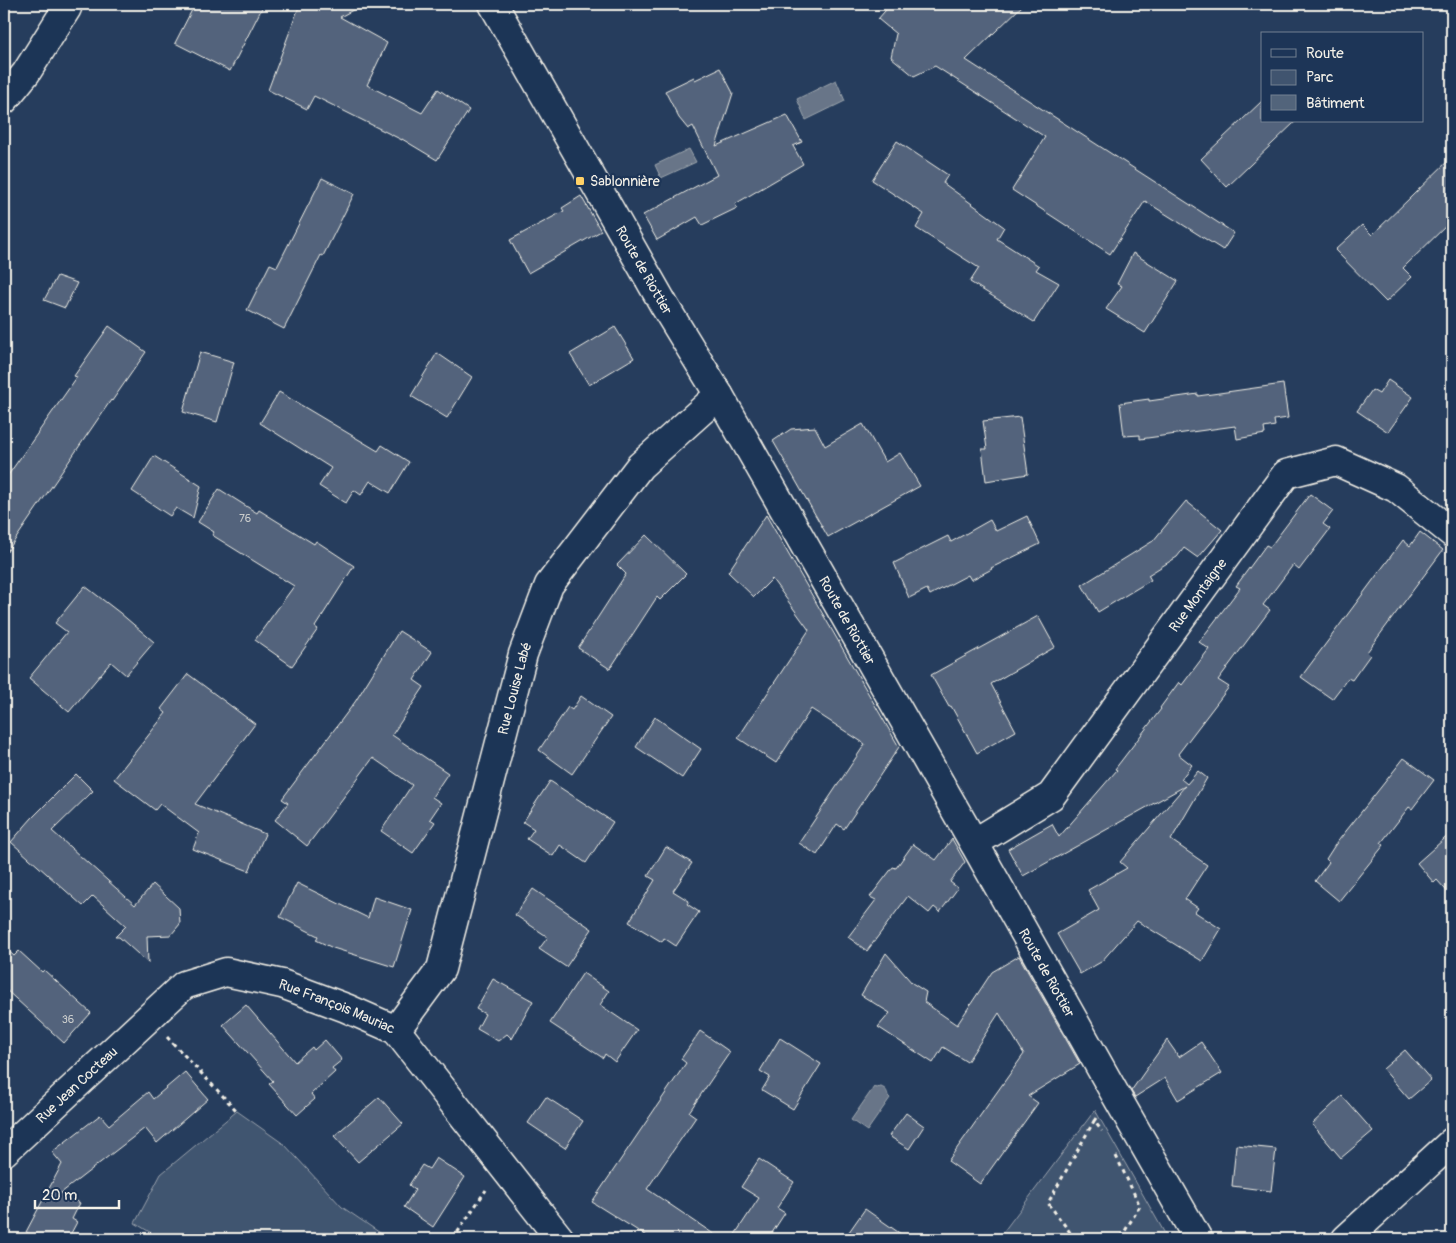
<svg xmlns="http://www.w3.org/2000/svg" width="1456" height="1243" font-family="Pangolin,sans-serif">
	<style>
		.green { fill: #40546f; stroke: #9aa2ac }
		.water { fill: #677588; stroke: #9fa7ae }
		.building { fill: #52647b; stroke: #f4f1e8 }
		.lines { fill: none; stroke-linecap: round; stroke-linejoin: round }
		.minor-casing { stroke: #f4f1e8; stroke-width: 31 }
		.path { stroke: #f4f1e8; stroke-width: 3; stroke-dasharray: 4 4; stroke-linecap: butt }
		.minor { stroke: #1d3557; stroke-width: 28 }
		.poi-dot { fill: #ffd166; stroke: #1d3557; stroke-width: 2 }
		.labels { text-anchor: middle; dominant-baseline: central; stroke-width: 4.5; stroke-linejoin: round; paint-order: stroke }
		.number-label { font-size: 11px; fill: #cccecd }
		.poi-label { font-size: 14px; fill: #f4f1e8; stroke: #1d3557; text-anchor: start }
		.street-label { font-size: 14px; fill: #f4f1e8; stroke: #1d3557 }
	</style>
	<rect width="100%" height="100%" fill="#263d5d"/>
	<filter id="ink" filterUnits="userSpaceOnUse"><feTurbulence type="fractalNoise" baseFrequency=".02" numOctaves="2"/><feDisplacementMap in="SourceGraphic" scale="10" xChannelSelector="R" yChannelSelector="G"/><feConvolveMatrix kernelMatrix="1 2 1 2 8 2 1 2 1" color-interpolation-filters="sRGB"/></filter>
	<g filter="url(#ink)">
		<!-- green -->
		<path class="green" d="M1095,1110l73,129h-170z
			M237,1111l48,34 57,62 47,32h-168l-10,-5 -4,5h-46l-26,-16 26,-49z"/>
		<!-- water -->
		<path class="water" d="M836,80l9,21 -39,19 -9,-21z
			M689,149l7,13 -35,16 -6,-13z
			M874,1087l2,1 5,-1c5,2 6,4 7,9l2,2 -23,33 -16,-11z"/>
		<!-- building -->
		<path class="building" d="M195,4h69l-34,67 -55,-28z
			M300,4h64l-24,13 47,26 -20,42 55,28 16,-24 31,21 -32,50 -35,-21v1l-88,-44 -7,13 -39,-19z
			M891,4h133l-58,56 268,173 -11,17 -78,-49 -35,53 -98,-64 33,-53 -110,-71 -21,10 -23,-19 5,-23 -18,-15z
			M720,68l13,25 -17,53 71,-31 15,27 -9,4 10,18 -68,40 2,4 -35,17 -5,-8 -40,23 -14,-25 74,-40 -24,-49 -5,3 -9,-11 -14,-27 29,-14 1,3z
			M1262,101v20h34l-69,66 -26,-28z
			M897,141l51,34 -5,8 61,44 -7,12 42,27 -3,4 23,13 -25,39 -64,-40 9,-14 -63,-40 8,-14 -52,-34z
			M1452,157v63l-49,48 9,9 -26,25 -51,-52 27,-25 10,10z
			M322,178l32,16 -31,62 -2,-1 -37,74 -37,-19 23,-46 7,3z
			M581,196l20,35 -73,42 -18,-33 54,-29 -2,-3z
			M1133,253l45,28 -33,52 -39,-24 16,-23 -5,-2z
			M57,276l20,7 -12,25 -21,-8z
			M109,326l37,26 -34,49 -1,-1 -107,156v-75l73,-104 -3,-1z
			M615,327l19,31 -45,27 -19,-31z
			M200,352l34,10 -17,60 -34,-10z
			M437,353l35,24 -25,41 -36,-22z
			M1388,380l25,17 -25,35 -31,-21 15,-21 7,4z
			M1283,384l5,34 -14,2 1,6 -11,2 1,6 -28,5 -2,-13 -95,13v-4l-16,1 -4,-33 29,-4v2l49,-7v2z
			M279,392l99,59 4,-6 27,17 -19,31 -20,-12 -9,14 -7,-5 -8,13 -27,-17 12,-18 -71,-45z
			M1020,417l8,57 -42,7 -4,-32h5l-4,-28z
			M863,424l22,38 15,-9 20,33 -92,51 -55,-96 18,-12 24,-2 10,19z
			M154,456l47,30 -8,32 -17,-10 -6,8 -38,-25z
			M219,489l38,24 2,-3 55,34 2,-3 38,25 -39,61 3,2 -26,37 -37,-26 39,-54 -82,-51 2,-3 -16,-10z
			M1310,494l23,17 -10,13 7,5 -31,41 -6,-5 -30,40 7,5 -52,70 11,7 -51,67 14,11 -11,14 6,5 11,-13 9,7 -36,62 36,25 -22,34 13,9 -3,4 26,17 -19,32 -65,-40 -36,41 -21,12 -23,-40 42,-24 -11,-20 39,-22 -7,-6 65,-76 -162,90 -15,-27 44,-25 7,13 58,-67 -2,-1 46,-60 -1,-1 19,-26 3,3 27,-36 -10,-7 41,-54 -4,-2 30,-41 4,2z
			M1186,501l36,29 -24,28 -14,-10 -7,9 -29,18 3,5 -53,32 -16,-27 71,-44z
			M766,515l133,232 -55,82 -7,-5 -20,31 -18,-12 66,-99 -54,-35 -35,54 -38,-25 71,-108 -37,-51 -18,18 -26,-25z
			M1027,516l13,28 -49,24 1,1 -21,11 -3,-5 -38,20 -3,-6 -18,9 -15,-35 54,-27 3,6 39,-22 6,11z
			M1420,532l23,18 -76,102 3,3 -18,25 -4,-2 -16,21 -31,-22 102,-137 7,6z
			M646,535l40,39 -26,26 -3,-3 -47,72 -32,-21 48,-74 -9,-9z
			M85,586l35,27 34,29 -28,33 -15,-13 -42,50 -40,-34 38,-46 -12,-9z
			M1038,616l17,31 -64,37 25,47 -39,22 -26,-47 -2,1 -18,-32z
			M399,631l33,21 -18,28 10,7 -32,48 56,38 -16,24 9,6 -11,16 5,3 -22,31 -32,-22 31,-46 -39,-27 -66,88 -32,-26 13,-17 -6,-4 73,-97z
			M188,674l67,50 -60,80 70,30 -16,37 -56,-22 6,-16 -39,-29 -5,6 -41,-31 52,-66 -5,-4z
			M581,696l30,21 -39,57 -33,-24 29,-43 4,3z
			M655,717l46,32 -19,29 -46,-31z
			M1404,758l30,22 -22,29 -3,-2 -28,36 3,2 -45,56 -24,-20 14,-19 -3,-3 9,-14z
			M76,774l17,17 -41,40 83,74 18,-21 26,24 1,16 -9,11 -24,1 1,27 -29,-26h-4l11,-11 -33,-30 -10,10 -72,-64 21,-24z
			M550,781l63,41 -27,41 -26,-18 -7,11 -26,-17 7,-10 -11,-7z
			M1452,832v65l-15,-17 -3,3 -17,-20z
			M952,839l13,23 -15,20 8,6 -18,24 -6,-5 -5,6 -21,-17 -41,55 -19,-14 28,-37 -6,-3 23,-30 3,1 17,-24 23,16z
			M666,847l26,16 -19,28 16,10 -2,3 12,8 -23,34 -12,-8 -2,4 -33,-20 26,-42 -7,-4z
			M297,883l71,35 6,-21 38,13 -18,57 -61,-19 -17,-8 2,-4 -38,-19z
			M533,889l59,40 -26,38 -27,-18 9,-12 -33,-22z
			M4,947l10,9 5,-5 23,21 2,-2 47,43 -27,30 -60,-55z
			M886,953l26,30 14,9 -2,10 33,23 35,-53 27,-16 61,108 -52,32 10,7 -58,81 -32,-23 76,-107 -25,-41 -32,49 -24,-15 -10,16 -55,-36 12,-14 -29,-18z
			M583,973l26,18 -9,14 37,25 -22,32 -10,-8 -2,4 -53,-35z
			M493,979l40,22 -21,38 -5,-5 -9,7 -21,-12 8,-15 -9,-5z
			M246,1005l49,57 17,-15 2,3 11,-10 17,20 -10,8 3,4 -24,22 4,5 -18,16 -28,-31 4,-3 -50,-56z
			M700,1031l30,21 -41,60 7,5 -49,72 74,50h-70l-59,-37 94,-139 -5,-4z
			M780,1038l41,26 -28,45 -31,-19 8,-13 -10,-6z
			M1167,1040l12,17 22,-15 21,31 -44,27 -13,-22 -30,19 -4,-6z
			M1405,1050l26,30 -22,19 -26,-30z
			M185,1072l23,27 -51,44 -12,-15 -84,65 19,10 -8,16 5,3 -9,17h-28l-14,-7 36,-68 -10,-12 48,-37 9,10 39,-33 5,7z
			M1342,1096l31,35 -32,27 -29,-34z
			M379,1097l24,27 -45,38 -24,-26z
			M546,1097l37,24 -18,27 -37,-25z
			M906,1113l18,13 -15,23 -20,-13z
			M1236,1145l40,4 -5,42 -39,-5z
			M436,1158l29,19 -32,50 -29,-20 11,-17 -6,-5 13,-20 7,4z
			M759,1159l35,23 -17,26 8,5 -17,26h-36l27,-41 -18,-11z
			M865,1209l43,30h-64z"/>
		<g class="lines">
			<!-- minor casing -->
			<g class="minor-casing">
				<g id="minor">
					<path id="s1" d="M493,4l171,301 55,90 255,448 140,249 84,147"/>
					<path d="M4,100l22,-27 41,-65"/>
					<path id="s2" d="M974,843l77,-47 235,-322 50,-13 60,27 56,45"/>
					<path id="s3" d="M396,1030l45,-61 82,-315 26,-69 91,-119 79,-71"/>
					<path id="s4" d="M4,1152l180,-167 42,-13 56,12 64,24 50,22 164,209"/>
					<path d="M1346,1239l106,-97"/>
				</g>
			</g>
			<!-- path -->
			<path class="path" d="M167,1037l70,74
				M1096,1118l-2,3 8,10
				M1116,1156l24,50 -20,33
				M453,1239l33,-49
				M1027,1239l1,-1 61,1
				M1075,1239l-27,-36 46,-82"/>
			<!-- minor -->
			<use href="#minor" class="minor"/>
		</g>
	</g>
	<!-- markers -->
	<rect class="poi-dot" x="575" y="176" width="10" height="10" rx="2.5"/>
	<g class="labels">
		<!-- number labels -->
		<g class="number-label">
			<text x="245" y="518">76</text>
			<text x="68" y="1019">36</text>
		</g>
		<!-- poi labels -->
		<g class="poi-label">
			<text x="590" y="181">Sablonnière</text>
		</g>
		<!-- street labels -->
		<g class="street-label">
			<text stroke="none"><textPath href="#s1" startOffset="306">Route de Riottier</textPath></text>
			<text stroke="none"><textPath href="#s2" startOffset="339">Rue Montaigne</textPath></text>
			<text stroke="none"><textPath href="#s1" startOffset="711">Route de Riottier</textPath></text>
			<text stroke="none"><textPath href="#s3" startOffset="366">Rue Louise Labé</textPath></text>
			<text stroke="none"><textPath href="#s1" startOffset="1116">Route de Riottier</textPath></text>
			<text stroke="none"><textPath href="#s4" startOffset="406">Rue François Mauriac</textPath></text>
			<text stroke="none"><textPath href="#s4" startOffset="99">Rue Jean Cocteau</textPath></text>
		</g>
	</g>
	<!-- margin -->
	<rect width="1456" height="1243" fill="none" stroke="#1d3557" stroke-width="20"/>
	<rect x="10" y="10" width="1436" height="1223" fill="none" stroke="#f4f1e8" stroke-width="2" filter="url(#ink)"/>
	<!-- legend -->
	<rect x="1261" y="32" width="162" height="90" fill="#1d3557" stroke="#738091"/>
	<rect x="1271" y="49" width="25" height="8" fill="#1d3557" stroke="#738091"/>
	<text x="1306" y="58" font-size="15" fill="#f4f1e8">Route</text>
	<rect x="1271" y="70" width="25" height="15" fill="#40546f" stroke="#738091"/>
	<text x="1306" y="82" font-size="15" fill="#f4f1e8">Parc</text>
	<rect x="1271" y="95" width="25" height="15" fill="#52647b" stroke="#738091"/>
	<text x="1306" y="108" font-size="15" fill="#f4f1e8">Bâtiment</text>
	<!-- scale -->
	<path d="M35 1200v8h84v-8" fill="none" stroke="#f4f1e8" stroke-width="2.5"/>
	<text x="42" y="1200" font-size="15" fill="#f4f1e8" stroke="#1d3557" stroke-width="4" paint-order="stroke">20 m</text>
</svg>
